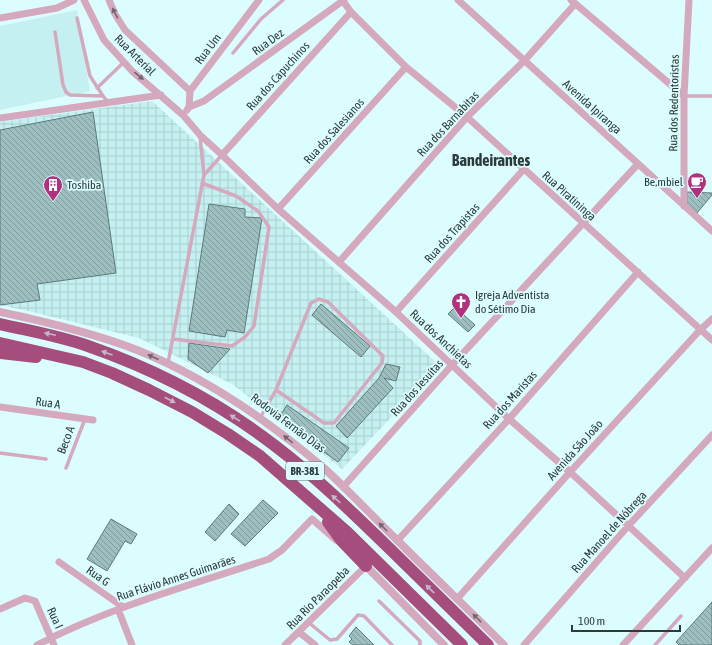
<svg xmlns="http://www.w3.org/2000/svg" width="712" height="645" font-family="'Asap Condensed',sans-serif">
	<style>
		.built { fill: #c5f0f1 }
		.industrial { fill: url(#industrial-grid) }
		.building { fill: url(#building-back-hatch); stroke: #5b7a7b }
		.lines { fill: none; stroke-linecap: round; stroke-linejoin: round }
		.service { stroke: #d4a9be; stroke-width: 3.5 }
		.minor { stroke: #d4a9be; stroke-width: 7 }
		.tertiary { stroke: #d4a9be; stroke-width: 8 }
		.motorway { stroke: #a54e7e; stroke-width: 12 }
		.oneway { fill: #70666f }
		.oneway2 { fill: #c5b7cb }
		.labels { text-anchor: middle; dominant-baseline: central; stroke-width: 3.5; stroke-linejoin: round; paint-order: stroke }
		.shield { fill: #dbfdfe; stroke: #617476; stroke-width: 1 }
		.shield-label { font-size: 11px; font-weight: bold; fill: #2d3a3b }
		.street-label { font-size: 12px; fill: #2d3a3b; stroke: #dbfdfe }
		.poi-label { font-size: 12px; fill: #2d3a3b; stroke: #dbfdfe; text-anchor: start }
		.district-label { font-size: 16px; font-weight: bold; fill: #2d3a3b; stroke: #dbfdfe }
	</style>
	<defs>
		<pattern id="industrial-grid" width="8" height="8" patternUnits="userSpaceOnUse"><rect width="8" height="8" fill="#c5f0f1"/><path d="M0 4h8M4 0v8" fill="none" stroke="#aacfd0"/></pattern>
		<pattern id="building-back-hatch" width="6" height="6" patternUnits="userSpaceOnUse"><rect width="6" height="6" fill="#9ebfbf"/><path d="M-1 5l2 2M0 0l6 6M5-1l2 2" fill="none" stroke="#819c9c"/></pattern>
	</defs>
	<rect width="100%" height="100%" fill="#dbfdfe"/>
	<!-- built -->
	<path class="built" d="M77,10l13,81 -90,19v-84z"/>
	<!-- industrial -->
	<path class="industrial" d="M152,101l288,265 -98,103 -110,-85 -93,-46 -115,-28 -24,-5v-183z"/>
	<!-- building -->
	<path class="building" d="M93,112l23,161 -79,11 3,16 -40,5v-175z
		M687,192l25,1v2l-15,18 -10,-9z
		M209,204l36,5v8l17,1 -18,115 -17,-3 -2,7 -36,-6z
		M321,304l49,42 -9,11 -49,-42z
		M455,307l20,18 -7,7 -20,-18z
		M189,343l41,6 -22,24 -20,-14z
		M386,364l14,3 -4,14 -12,-3 9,10 -46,50 -11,-12 43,-48z
		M287,405l62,43 -11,14 -60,-43z
		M263,500l15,13 -33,33 -14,-12z
		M229,504l10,10 -24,27 -10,-9z
		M111,519l26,15 -6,10 -6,-3 -18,30 -20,-12z
		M712,602v43h-33l-3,-3z
		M356,627l18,18h-21l-4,-3 3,-3 -3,-3z"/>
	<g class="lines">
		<!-- service -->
		<path class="service" d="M77,18l13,58 13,20
			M55,32l8,53 3,7 4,3 33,1 5,6
			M233,53l28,-34 22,-19
			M97,88l27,-26
			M684,96h28
			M204,175l18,-20
			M173,339l59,7 13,-9 9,-11 15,-99 -11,-16 -22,-15 -34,-13
			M168,363l36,-188 -4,-38
			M260,418l16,-28 35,-87 8,-4 9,3 55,54 -1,7 -48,60h-10l-48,-33
			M0,453l46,6
			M66,468l19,-49
			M379,601l41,40v4
			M308,622l22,18 7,-1 21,-24 6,1 28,29
			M655,645l26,-29"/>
		<!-- minor -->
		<path class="minor" d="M84,0l20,40 28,31 51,44 17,20 22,20 56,54 118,103 113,107 61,53 115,106
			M109,0l6,14 10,16 65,61
			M458,0l254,231
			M571,0l113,96
			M343,1l8,11 55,55 61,50 245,223
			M0,18l57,-10 17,-8
			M189,107l15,-6 140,-101
			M187,110l2,-3 1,-16 69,-91
			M0,118l161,-23
			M222,155l129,-143
			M684,206v-110l5,-96
			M278,209l128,-142
			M339,262l128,-145 58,-57 50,-56
			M396,312l128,-143
			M0,407l93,13
			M343,487l109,-122 186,-201
			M397,541l112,-122 129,-147
			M59,562l64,45
			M457,599l113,-127 130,-142 12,-11
			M0,609l25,-11 10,3 19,44
			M118,609l14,36
			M299,632l16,13
			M37,645c73,-38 154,-60 232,-86l13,-9 30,-31 24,21
			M285,645l81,-79 -2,-2
			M524,645l105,-120 83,-90
			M623,645l89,-97"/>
		<!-- tertiary -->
		<path class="tertiary" d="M0,312c47,10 93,21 137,38 70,28 132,71 188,119 25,23 48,48 73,72 35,35 71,69 106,104
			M366,566l78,79"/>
		<!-- motorway -->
		<path class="motorway" d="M0,324c30,7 59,12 88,22 66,23 130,56 186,99 41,31 78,67 115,103 33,32 66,65 99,97
			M0,343l83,19 29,11 37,17 43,22 36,22 32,22 87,76 115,113
			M0,353l36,4
			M328,522l13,18 25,26"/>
	</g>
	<!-- one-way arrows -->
	<defs><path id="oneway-solid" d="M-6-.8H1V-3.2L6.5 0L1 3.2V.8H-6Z"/></defs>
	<g class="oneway">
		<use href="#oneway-solid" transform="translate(115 13) rotate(-117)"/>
		<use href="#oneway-solid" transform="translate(139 76) rotate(39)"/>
		<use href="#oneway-solid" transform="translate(153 357) rotate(-156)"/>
		<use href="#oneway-solid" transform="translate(288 439) rotate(-141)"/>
		<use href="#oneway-solid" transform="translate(383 527) rotate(-135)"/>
		<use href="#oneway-solid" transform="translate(477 618) rotate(-135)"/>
	</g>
	<g class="oneway2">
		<use href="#oneway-solid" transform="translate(50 334) rotate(-168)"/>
		<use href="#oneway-solid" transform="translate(107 353) rotate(-160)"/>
		<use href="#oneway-solid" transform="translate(170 400) rotate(27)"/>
		<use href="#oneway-solid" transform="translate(235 418) rotate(-148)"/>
		<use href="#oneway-solid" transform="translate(336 499) rotate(-138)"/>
		<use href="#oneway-solid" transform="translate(430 589) rotate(-136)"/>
	</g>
	<!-- icons -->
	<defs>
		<g id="cafe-pin" transform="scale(1)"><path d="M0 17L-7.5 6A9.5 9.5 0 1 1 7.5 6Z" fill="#b1317e" stroke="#dbfdfe"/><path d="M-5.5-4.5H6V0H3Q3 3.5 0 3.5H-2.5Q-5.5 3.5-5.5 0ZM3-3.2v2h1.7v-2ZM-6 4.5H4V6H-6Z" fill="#fff"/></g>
		<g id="building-pin" transform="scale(1)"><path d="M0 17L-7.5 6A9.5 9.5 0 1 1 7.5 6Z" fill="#b1317e" stroke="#dbfdfe"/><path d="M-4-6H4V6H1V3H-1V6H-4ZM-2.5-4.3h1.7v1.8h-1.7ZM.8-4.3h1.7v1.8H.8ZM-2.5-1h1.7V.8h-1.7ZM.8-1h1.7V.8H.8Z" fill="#fff"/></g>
		<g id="church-pin" transform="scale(1)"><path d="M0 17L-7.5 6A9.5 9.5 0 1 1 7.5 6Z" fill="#b1317e" stroke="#dbfdfe"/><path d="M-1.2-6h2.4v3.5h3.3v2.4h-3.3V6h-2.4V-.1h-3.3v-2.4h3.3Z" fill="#fff"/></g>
	</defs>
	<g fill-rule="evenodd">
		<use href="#cafe-pin" x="697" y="182"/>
		<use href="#building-pin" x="53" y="185"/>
		<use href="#church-pin" x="461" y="302"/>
	</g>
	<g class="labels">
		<!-- shield labels -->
		<rect class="shield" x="286" y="462" width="38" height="18" rx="3"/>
		<g class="shield-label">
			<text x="305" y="471">BR-381</text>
		</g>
		<!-- street labels -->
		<g class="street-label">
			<text transform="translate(268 42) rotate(-36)">Rua Dez</text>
			<text transform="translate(208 49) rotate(-53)">Rua Um</text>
			<text transform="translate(135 55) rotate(45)">Rua Arterial</text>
			<text transform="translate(278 76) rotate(-48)">Rua dos Capuchinos</text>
			<text transform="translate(674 103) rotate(-89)">Rua dos Redentoristas</text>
			<text transform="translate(592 107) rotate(42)">Avenida Ipiranga</text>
			<text transform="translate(448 124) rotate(-47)">Rua dos Barnabitas</text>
			<text transform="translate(334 131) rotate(-48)">Rua dos Salesianos</text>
			<text transform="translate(569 196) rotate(42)">Rua Piratininga</text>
			<text transform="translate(452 233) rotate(-48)">Rua dos Trapistas</text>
			<text transform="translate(441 339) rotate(43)">Rua dos Anchietas</text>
			<text transform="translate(417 388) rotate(-48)">Rua dos Jesuítas</text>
			<text transform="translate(510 400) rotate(-48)">Rua dos Maristas</text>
			<text transform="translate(48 403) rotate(8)">Rua A</text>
			<text transform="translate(288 423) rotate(37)">Rodovia Fernão Dias</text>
			<text transform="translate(66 440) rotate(-69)">Beco A</text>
			<text transform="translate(575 450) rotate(-48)">Avenida São João</text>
			<text transform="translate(609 532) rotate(-48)">Rua Manoel de Nóbrega</text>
			<text transform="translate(98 576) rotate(35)">Rua G</text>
			<text transform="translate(176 578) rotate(-18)">Rua Flávio Annes Guimarães</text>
			<text transform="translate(318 598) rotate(-45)">Rua Rio Paraopeba</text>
			<text transform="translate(55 618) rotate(65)">Rua I</text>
		</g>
		<!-- poi labels -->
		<g class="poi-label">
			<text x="683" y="182" text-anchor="end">Be,mbiel</text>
			<text x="67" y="185">Toshiba</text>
			<text x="475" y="295">Igreja Adventista<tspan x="475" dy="14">do Sétimo Dia</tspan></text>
		</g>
		<!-- district labels -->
		<g class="district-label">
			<text x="491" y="160">Bandeirantes</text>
		</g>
	</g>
	<!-- scale -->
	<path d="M572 625v6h108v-6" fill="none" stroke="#2d3a3b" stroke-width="2"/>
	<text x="578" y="625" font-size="12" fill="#2d3a3b" stroke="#dbfdfe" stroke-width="3" paint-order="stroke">100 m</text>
</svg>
